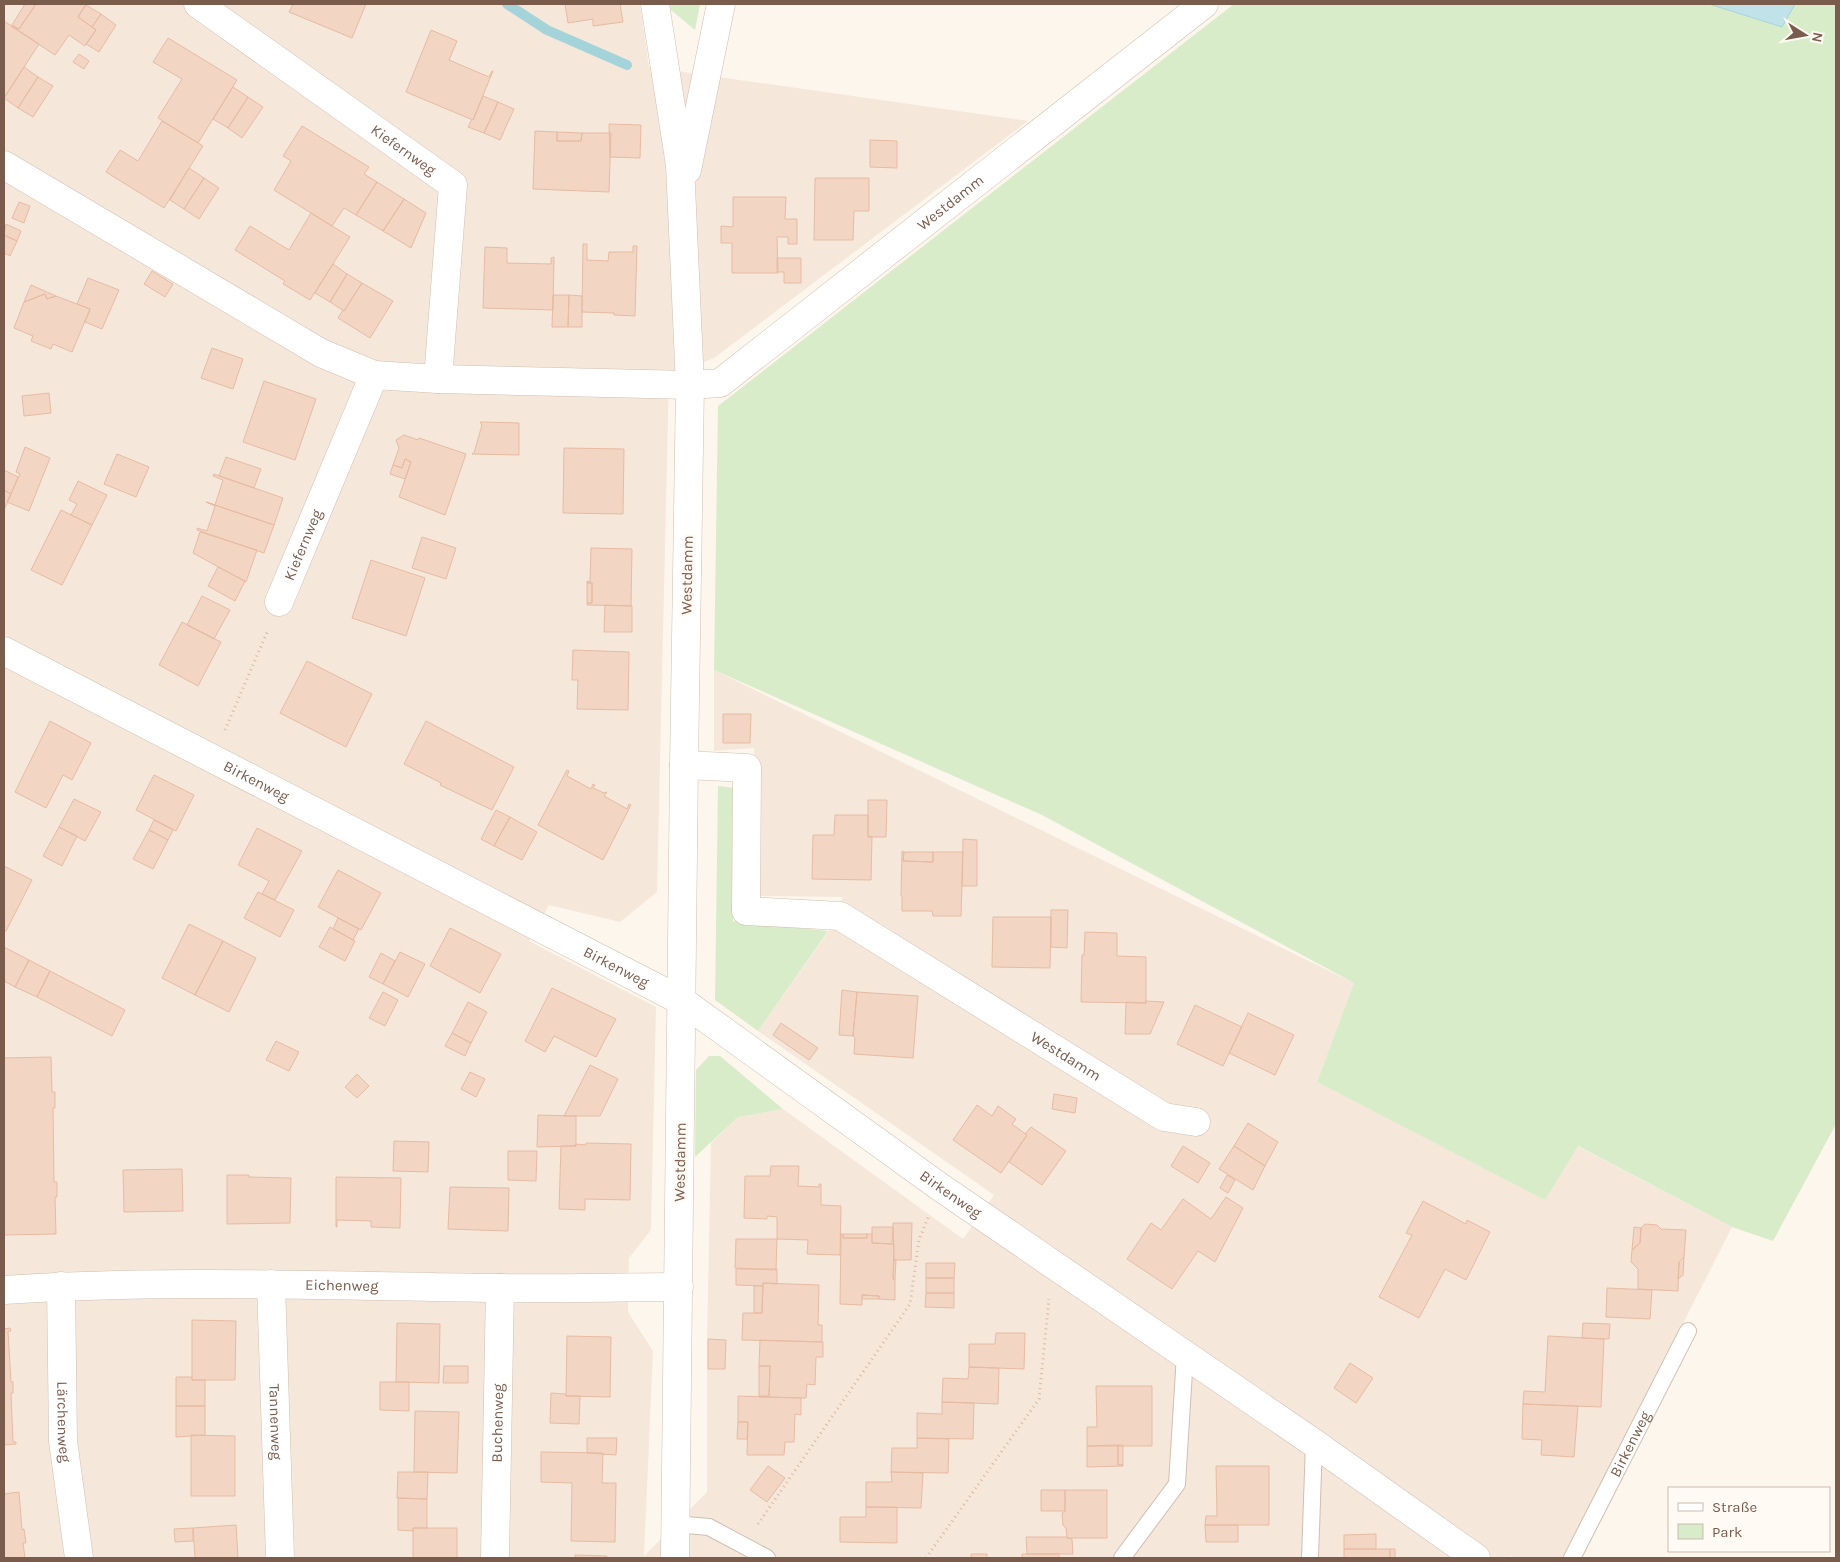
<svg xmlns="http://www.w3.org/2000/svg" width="1840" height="1562" font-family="Karla,sans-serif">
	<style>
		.residential { fill: #f5e8da }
		.green { fill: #d8ecc9 }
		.water { fill: #bfe3e8; stroke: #a5d3da }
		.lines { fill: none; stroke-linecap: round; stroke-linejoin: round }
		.stream { stroke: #a5d3da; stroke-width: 10 }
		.building { fill: #f3d5c3; stroke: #e6bba3 }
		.service-casing { stroke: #d1beb0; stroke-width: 18 }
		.minor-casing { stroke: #d1beb0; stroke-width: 29 }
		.path { stroke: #d9b8a5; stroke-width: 3; stroke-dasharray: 1 4; stroke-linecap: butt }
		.service { stroke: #fff; stroke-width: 16 }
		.minor { stroke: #fff; stroke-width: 28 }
		.labels { text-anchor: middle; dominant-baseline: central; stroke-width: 5; stroke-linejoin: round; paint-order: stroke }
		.street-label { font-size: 15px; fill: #7a5c4d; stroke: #fffaf3 }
	</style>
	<rect width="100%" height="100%" fill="#fdf6ec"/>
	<!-- residential -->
	<path class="residential" d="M4,4h636l9,63 379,54 -314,237 -45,18 -12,516 -37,30 -71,-17 -20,36 127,66 -5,223 -22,28 -1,54 25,39 -9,205 63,-64v-152l4,-197 27,-26 45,-8 180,130 31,-44 -236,-164 70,-99 15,-35 -86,-1 -3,-148 -40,3v-81l640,313 -37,99 227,117 33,-53 155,81 -168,331h-51l-2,-2 -2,2h-1505z"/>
	<!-- green -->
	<path class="green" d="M670,4h30l-5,26 -24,-20z
		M1234,4h475l73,23 13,-23h41v1120l-63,117 -41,-14 -154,-81 -33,54 -228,-118 37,-99 -312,-168 -328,-145 4,-264z
		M718,786l17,2 -2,133 95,10 -70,100 -43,-31z
		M709,1056h11l63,53 -45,8 -43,40 1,-87z"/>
	<!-- water -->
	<path class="water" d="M1709,4h86l-13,23z"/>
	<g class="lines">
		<!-- stream -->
		<path class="stream" d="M507,4l40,26 80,35"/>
	</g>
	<!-- building -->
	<path class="building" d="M25,4h11l-17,25 -7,-4z
		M36,4h50l-8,13 18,13 -11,16 -16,-11 -14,20 -44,-29 8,3z
		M293,4h73l-14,34 -63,-26z
		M565,4h55l3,18 -30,4v-7l-25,4z
		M86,5l15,9 -9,13 -14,-10z
		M101,14l15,11 -17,27 -13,-8 10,-14 -4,-3z
		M4,21l35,23 -35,54z
		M431,30l26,11 -8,19 40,17 3,-6h1l-20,49 -67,-28z
		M168,38l69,42 -39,63 -40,-25 24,-39 -29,-17z
		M79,54l10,7 -5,8 -11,-7z
		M24,67l14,10 -20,31 -14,-10z
		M38,77l15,9 -20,31 -15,-9z
		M233,87l15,10 -20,31 -15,-9z
		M483,96l15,6 -14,31 -16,-6 4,-8 1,1z
		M248,97l15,10 -21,31 -14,-10z
		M498,102l16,7 -14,31 -16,-7z
		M162,121l41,25 -39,62 -58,-36 14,-22 18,11z
		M609,124l32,1 -1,33 -30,-1z
		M302,126l67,41 -5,7 13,8 -21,33 -12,-7 -12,18 -58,-36 17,-29 -8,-5z
		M535,131l22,1v9h24l1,-8h29l-2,59 -76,-3z
		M557,132l25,1 -1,8h-24z
		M870,140l27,1v27l-27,-1z
		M189,168l15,10 -20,31 -14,-9z
		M204,178l15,10 -20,31 -15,-10z
		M815,178h54v33h-15l-1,29h-39z
		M377,182l27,17 -21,32 -27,-16z
		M733,197h53l-1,22h12v25h-9v-7h-11l1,36h-46v-30h-11v-17l12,1z
		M404,199l22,14 -15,35 -28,-17z
		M19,202l11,4 -6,17 -12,-5z
		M311,213l39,24 -40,63 -27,-16 2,-3 -50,-31 15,-24 39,24z
		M6,224l15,7 -4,10 -13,-6z
		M4,235l13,6 -7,15 -6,-3z
		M583,244h4v16l21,1 1,-9h24v-6h4l-2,70 -21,-1v-2l-32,-1z
		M485,247l22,1v15l44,1v-6l3,-1 -1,53 -70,-2z
		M777,258h24v25h-17v-11h-7z
		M333,264l14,10 -17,28 -15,-9z
		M152,271l21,13 -8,13 -21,-13z
		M347,274l15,9 -18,28 -14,-9z
		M88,278l31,12 -17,39 -17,-7 5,-13 -13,-5z
		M362,283l31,18 -23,37 -32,-20 5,-8 1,1z
		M31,285l25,11 -9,3 -2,-5 -21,8z
		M45,294l2,5 9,-3 34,13 -18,43 -19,-8 -2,5 -20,-8 2,-5 -19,-8 10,-26z
		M553,295h16l-1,32h-16z
		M569,295l13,1v31h-14z
		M212,348l31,11 -10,30 -32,-11z
		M264,381l52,18 -21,61 -52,-18z
		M49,393l2,20 -27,3 -2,-20z
		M480,422l39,1v32l-47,-1 2,-1 8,-28z
		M404,435l14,5 1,-2 47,16 -21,61 -46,-18 12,-35 -6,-3 -3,9 -9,-3 6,-17 -3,-8z
		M25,447l25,11 -21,53 -22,-9 13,-28 -4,-2z
		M564,448l60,1 -1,65 -60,-1z
		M117,454l32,13 -13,30 -32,-13z
		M226,457l35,12 -7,19 -35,-12z
		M405,459l6,3 -6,17 -15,-5 3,-9 9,3z
		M4,470l14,7 -7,17 -7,-4z
		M214,474l69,24 -9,27 -68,-23 9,3 8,-25 -10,-4z
		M78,481l29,14 -15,30 -21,-10 6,-11 -8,-4z
		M4,490l7,4 -7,16z
		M206,502l68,23 -10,28 -67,-23v-2l10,3 8,-25z
		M61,510l31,15 -30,60 -31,-15z
		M200,532l57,18 -11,32 -53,-29z
		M422,537l34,11 -10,31 -34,-11z
		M591,548l41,1 -1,57 -44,-1v-2h5v-20h-5v-2l3,1z
		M371,560l54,18 -19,58 -54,-18z
		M218,567l27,14 -10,20 -27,-15z
		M587,583h5v20h-5z
		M202,596l28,14 -16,29 -27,-14z
		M605,605l27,1v26h-28z
		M182,622l39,20 -23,44 -39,-21z
		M573,650l56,2 -1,58 -51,-1 1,-29h-6z
		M307,661l65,33 -26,53 -66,-34z
		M723,714h28l-1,29h-27z
		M50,721l41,22 -19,37 -9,-5 -17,33 -31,-16z
		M426,721l88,46 -22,43 -52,-25 1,-2 -37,-19z
		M567,770l2,1 -2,5 24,13 2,-5 2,1 -2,3 11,5 3,-1 -3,4 23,13 2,-5 2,1 -28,55 -65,-35z
		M154,775l40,20 -18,36 -40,-21z
		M74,799l27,13 -16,29 -26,-14z
		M868,800h19l-1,37h-18z
		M496,810l14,7 -16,29 -13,-7z
		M835,815h33v22l4,-1 -1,44 -59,-1 1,-44h21z
		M510,817l27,15 -15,28 -28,-14z
		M154,820l19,10 -5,10 -19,-10z
		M59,827l18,9 -15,30 -19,-10z
		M257,828l45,23 -27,49 -13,-6 7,-13 -31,-16z
		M149,830l19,10 -15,29 -20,-10z
		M963,839l14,1v46h-15z
		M902,851l2,1 -1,9 30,1v-10h30l-2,64h-28l-1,-5h-30v-15h-1z
		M904,852h29v10l-30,-1z
		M4,866l28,14 -26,51 -2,-1z
		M338,870l43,23 -20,37 -43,-23z
		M258,892l36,18 -14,27 -36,-19z
		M1051,910h17l-1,38 -16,-1z
		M993,917h58l-1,51 -58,-1z
		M338,918l21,11 -6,11 -20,-11z
		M189,924l34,17 -28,54 -33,-17z
		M330,927l25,14 -10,20 -26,-14z
		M450,928l51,26 -21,39 -50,-27z
		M1085,932l32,1v23l29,1v46l-65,-1 1,-47h2z
		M223,941l33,17 -27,54 -34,-17z
		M4,947l25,13 -14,27 -11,-6z
		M400,952l25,12 -17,33 -25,-13z
		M381,953l14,8 -12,23 -14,-7z
		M29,960l21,11 -13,26 -22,-10z
		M50,971l75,39 -13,26 -75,-39z
		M552,988l64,31 -20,38 -42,-21 -9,16 -20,-11z
		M842,990l15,2 -4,44 -14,-1z
		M383,992l15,8 -13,26 -16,-8z
		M857,992l61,4 -5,62 -59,-4 1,-16 -2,-2z
		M1145,1001l19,1 -14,32h-25l1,-32 20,1z
		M468,1002l19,10 -16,31 -19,-10z
		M1195,1005l47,22 -19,39 -46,-22z
		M1248,1013l46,22 -19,40 -46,-22z
		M781,1023l37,25 -9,12 -36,-25z
		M452,1033l19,10 -6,13 -20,-10z
		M276,1041l23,11 -10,19 -23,-11z
		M51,1057l1,35h3v16h-2l1,74h3v15h-2l1,37 -52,1v-177z
		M590,1065l28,14 -18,37h-36z
		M470,1072l15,7 -9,18 -15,-8z
		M357,1074l12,12 -12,12 -12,-11z
		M1054,1094l23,4 -2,15 -23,-4z
		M977,1105l15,11 6,-10 18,13 -4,5 15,11 -26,38 -48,-33z
		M538,1115l38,1v30l-39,1z
		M1248,1123l30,19 -13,24 -31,-20z
		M1031,1127l35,24 -24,34 -33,-23 18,-27 -2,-1z
		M394,1141l35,1 -1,30 -35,-1z
		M586,1143l45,1 -1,56 -45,-1v11l-26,-1 2,-63h15l-1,-2 11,1z
		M1183,1146l27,17 -12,20 -27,-17z
		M1234,1146l31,20 -12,24 -34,-21z
		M508,1151h29l-1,30 -28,-1z
		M771,1166h28l-1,20 21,1v-3h2v21l20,1 -1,49 -33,-1 1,-14 -31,-1v-22l-10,-1v3l-23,-1 1,-42h25z
		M182,1169l1,42 -59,1 -1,-42z
		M227,1175h22v2l42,1 -1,45 -63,1z
		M1227,1175l8,5 -7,13 -8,-5z
		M336,1177l65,1 -1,50 -29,-1v-6l-34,-1v7h-1z
		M450,1187l59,1 -1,43 -60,-2z
		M1226,1197l17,11 -28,54 -17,-11 -26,38 -45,-30 24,-36 10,7 22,-31 28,20z
		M1423,1201l43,23 1,-4 23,12 -24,48 -21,-11 -26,49 -40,-21 33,-62 -6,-2z
		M893,1223h19l-1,37h-17z
		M1645,1224l12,1 4,4 25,1 -2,27 -5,5 -1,29 -40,-2v-20l-7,-7 1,-12 8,-7 1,-15z
		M872,1227h21l-1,17 -20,-1z
		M1634,1227l7,1 -1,15 -8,7z
		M841,1234h2v4h24v-4h5v9l22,1 -1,35h2v21l-16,-1v-3l-17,-1v10l-22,-1z
		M843,1234h24v4h-24z
		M736,1239h41l-1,31 -41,-2z
		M1684,1257l-1,18 -5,4 1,-17z
		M894,1260h2l-1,19h-2z
		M926,1263h29l-1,15h-28z
		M736,1269h41v15l-14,-1v3l-27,-1z
		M926,1278h28v15h-28z
		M763,1283l56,2 -1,40h4v17l-80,-2 1,-27h19z
		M754,1286h9l-1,27h-8z
		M1607,1288l45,2 -2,29 -44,-2z
		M926,1293h28v15l-29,-1z
		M862,1295l17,1v3h-17z
		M192,1320l44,1 -1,59h-43z
		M397,1323l43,1 -1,59 -43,-1z
		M1583,1323l27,1 -1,15 -27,-1z
		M10,1328l1,3h-3l3,51h2v11h-2l2,49h3v2l-12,1v-116z
		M996,1333h29l-1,36 -55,-2v-23h26z
		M567,1336l44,1 -1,60 -44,-1z
		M1548,1336l56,3 -3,68 -78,-3 1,-13 21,1z
		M708,1339l18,1 -1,29h-17z
		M760,1340l63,2v15h-7l-1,28 -8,-1 -1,14 -47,-1 10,-1 1,-30h-11z
		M1350,1363l23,15 -17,25 -22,-15z
		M444,1366h24v17h-25z
		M759,1366h11l-1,30h-10z
		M969,1367l30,1 -1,36 -56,-2 1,-24 25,1z
		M176,1377h16v3h13v26h-29z
		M380,1382h29v29l-29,-1z
		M1096,1386h56v60h-65v-19h10z
		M551,1393l14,1 1,2h14l-1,28 -29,-1z
		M738,1396l63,2v17l-6,-1 -1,28h-9l-1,13h-37l1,-33h-10z
		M942,1402l32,1 -1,36 -56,-1v-25l25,1z
		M1523,1404l55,2 -4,51 -33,-2 1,-15 -20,-1z
		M176,1406h29v29l-29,2z
		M415,1411l44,1 -2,61 -43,-1z
		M738,1422h10l-1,17h-10z
		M191,1435l44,1v60h-44z
		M587,1438h30l-1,17 -29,-2z
		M917,1438l32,1 -1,34 -57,-1 1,-24h25z
		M1118,1445v20h5v1l-36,1v-21z
		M1118,1445h5v20h-5z
		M541,1452l62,1 -1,30h14l-1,59 -44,-1 1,-58 -31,-1z
		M768,1466l17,12 -18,24 -17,-12z
		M1216,1466h53v59h-64l1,-9h11z
		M398,1472h30l-1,27 -30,-1z
		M891,1472l32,1 -2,35 -55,-1v-25h26z
		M1041,1490h24v21h-24z
		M1065,1490h42v48h-40l-1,-10 -3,-3 -1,-12 3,-2z
		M19,1492l3,38 2,-1 2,14h-3l2,15h-21v-64z
		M398,1498l29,1v29h-14v3l-15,-1z
		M866,1507h31v36l-57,-1v-25h26z
		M236,1525l2,33h-43l-2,-30z
		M1205,1525h33v17h-32z
		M193,1528v13l-18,1 -1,-13z
		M413,1528h44v30h-44z
		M1376,1534v15h-32v-14z
		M1026,1537h40l1,1 5,1 1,15h-46z
		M1344,1549h46v9h-46z
		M1390,1549h5v9h-5z
		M971,1554h16v4h-16z
		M1022,1554h37v4h-37z
		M575,1555l32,1v2h-32z"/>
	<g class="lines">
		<!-- service casing -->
		<g class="service-casing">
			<g id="service">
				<path d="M675,1524l34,3 58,31"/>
				<path d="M1122,1558l55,-74 8,-129"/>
				<path d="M1310,1558l4,-115"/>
				<path id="s1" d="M1572,1558l116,-227"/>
			</g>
		</g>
		<!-- minor casing -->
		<g class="minor-casing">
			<g id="minor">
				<path id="s2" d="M198,4l255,181 -15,194"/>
				<path d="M655,4l25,161 10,220 -6,380 -9,793"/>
				<path id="s3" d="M4,165l317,188 53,22 64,4 252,6 30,-2 484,-379"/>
				<path d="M687,170l34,-166"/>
				<path id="s4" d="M279,602l95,-227"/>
				<path id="s5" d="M4,651l678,350 258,186 374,256 162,115"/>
				<path id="s6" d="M684,765l63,3 -1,143 94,5 324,201 32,5"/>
				<path id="s7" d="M271,1284l9,274"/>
				<path id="s8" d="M61,1286l2,155 16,117"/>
				<path id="s9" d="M4,1290c164,-11 329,-4 494,-2 60,1 121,-1 181,-1"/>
				<path id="s10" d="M495,1558l5,-270"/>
			</g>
		</g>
		<!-- path -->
		<path class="path" d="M225,730l43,-100
			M758,1524l152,-220 9,-64 10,-25
			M926,1558l113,-159 10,-100"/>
		<!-- service -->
		<use href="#service" class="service"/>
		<!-- minor -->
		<use href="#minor" class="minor"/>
	</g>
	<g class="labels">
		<!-- street labels -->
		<g class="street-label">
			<text stroke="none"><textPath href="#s2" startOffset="252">Kiefernweg</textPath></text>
			<text stroke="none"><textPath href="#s3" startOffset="1065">Westdamm</textPath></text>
			<text stroke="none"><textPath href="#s4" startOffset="62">Kiefernweg</textPath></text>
			<text transform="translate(687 575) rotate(-89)">Westdamm</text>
			<text stroke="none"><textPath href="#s5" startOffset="284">Birkenweg</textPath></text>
			<text stroke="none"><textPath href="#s5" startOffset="689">Birkenweg</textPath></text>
			<text stroke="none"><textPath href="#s6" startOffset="566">Westdamm</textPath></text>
			<text transform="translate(680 1162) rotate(-89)">Westdamm</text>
			<text stroke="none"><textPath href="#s5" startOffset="1094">Birkenweg</textPath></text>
			<text stroke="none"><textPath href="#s9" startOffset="338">Eichenweg</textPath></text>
			<text stroke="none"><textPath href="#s7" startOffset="138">Tannenweg</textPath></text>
			<text stroke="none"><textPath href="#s8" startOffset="136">Lärchenweg</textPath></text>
			<text stroke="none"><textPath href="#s10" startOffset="135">Buchenweg</textPath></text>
			<text stroke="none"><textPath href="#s1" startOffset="128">Birkenweg</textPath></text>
		</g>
	</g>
	<!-- border -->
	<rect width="1840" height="1562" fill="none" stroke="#7a5c4d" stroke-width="10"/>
	<!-- legend -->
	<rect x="1668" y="1487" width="162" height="65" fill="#fffaf3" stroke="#cabbb1"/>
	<rect x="1678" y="1503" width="25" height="8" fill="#ffffff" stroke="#cabbb1"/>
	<text x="1712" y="1512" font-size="15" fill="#7a5c4d">Straße</text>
	<rect x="1678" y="1524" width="25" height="15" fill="#d8ecc9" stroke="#cabbb1"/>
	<text x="1712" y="1537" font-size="15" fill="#7a5c4d">Park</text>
	<!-- north arrow -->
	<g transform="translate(1805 35) rotate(101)" stroke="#fffaf3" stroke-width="4" paint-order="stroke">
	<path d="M0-4L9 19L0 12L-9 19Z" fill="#7a5c4d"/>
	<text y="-8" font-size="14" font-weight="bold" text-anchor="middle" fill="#7a5c4d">N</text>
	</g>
</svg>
